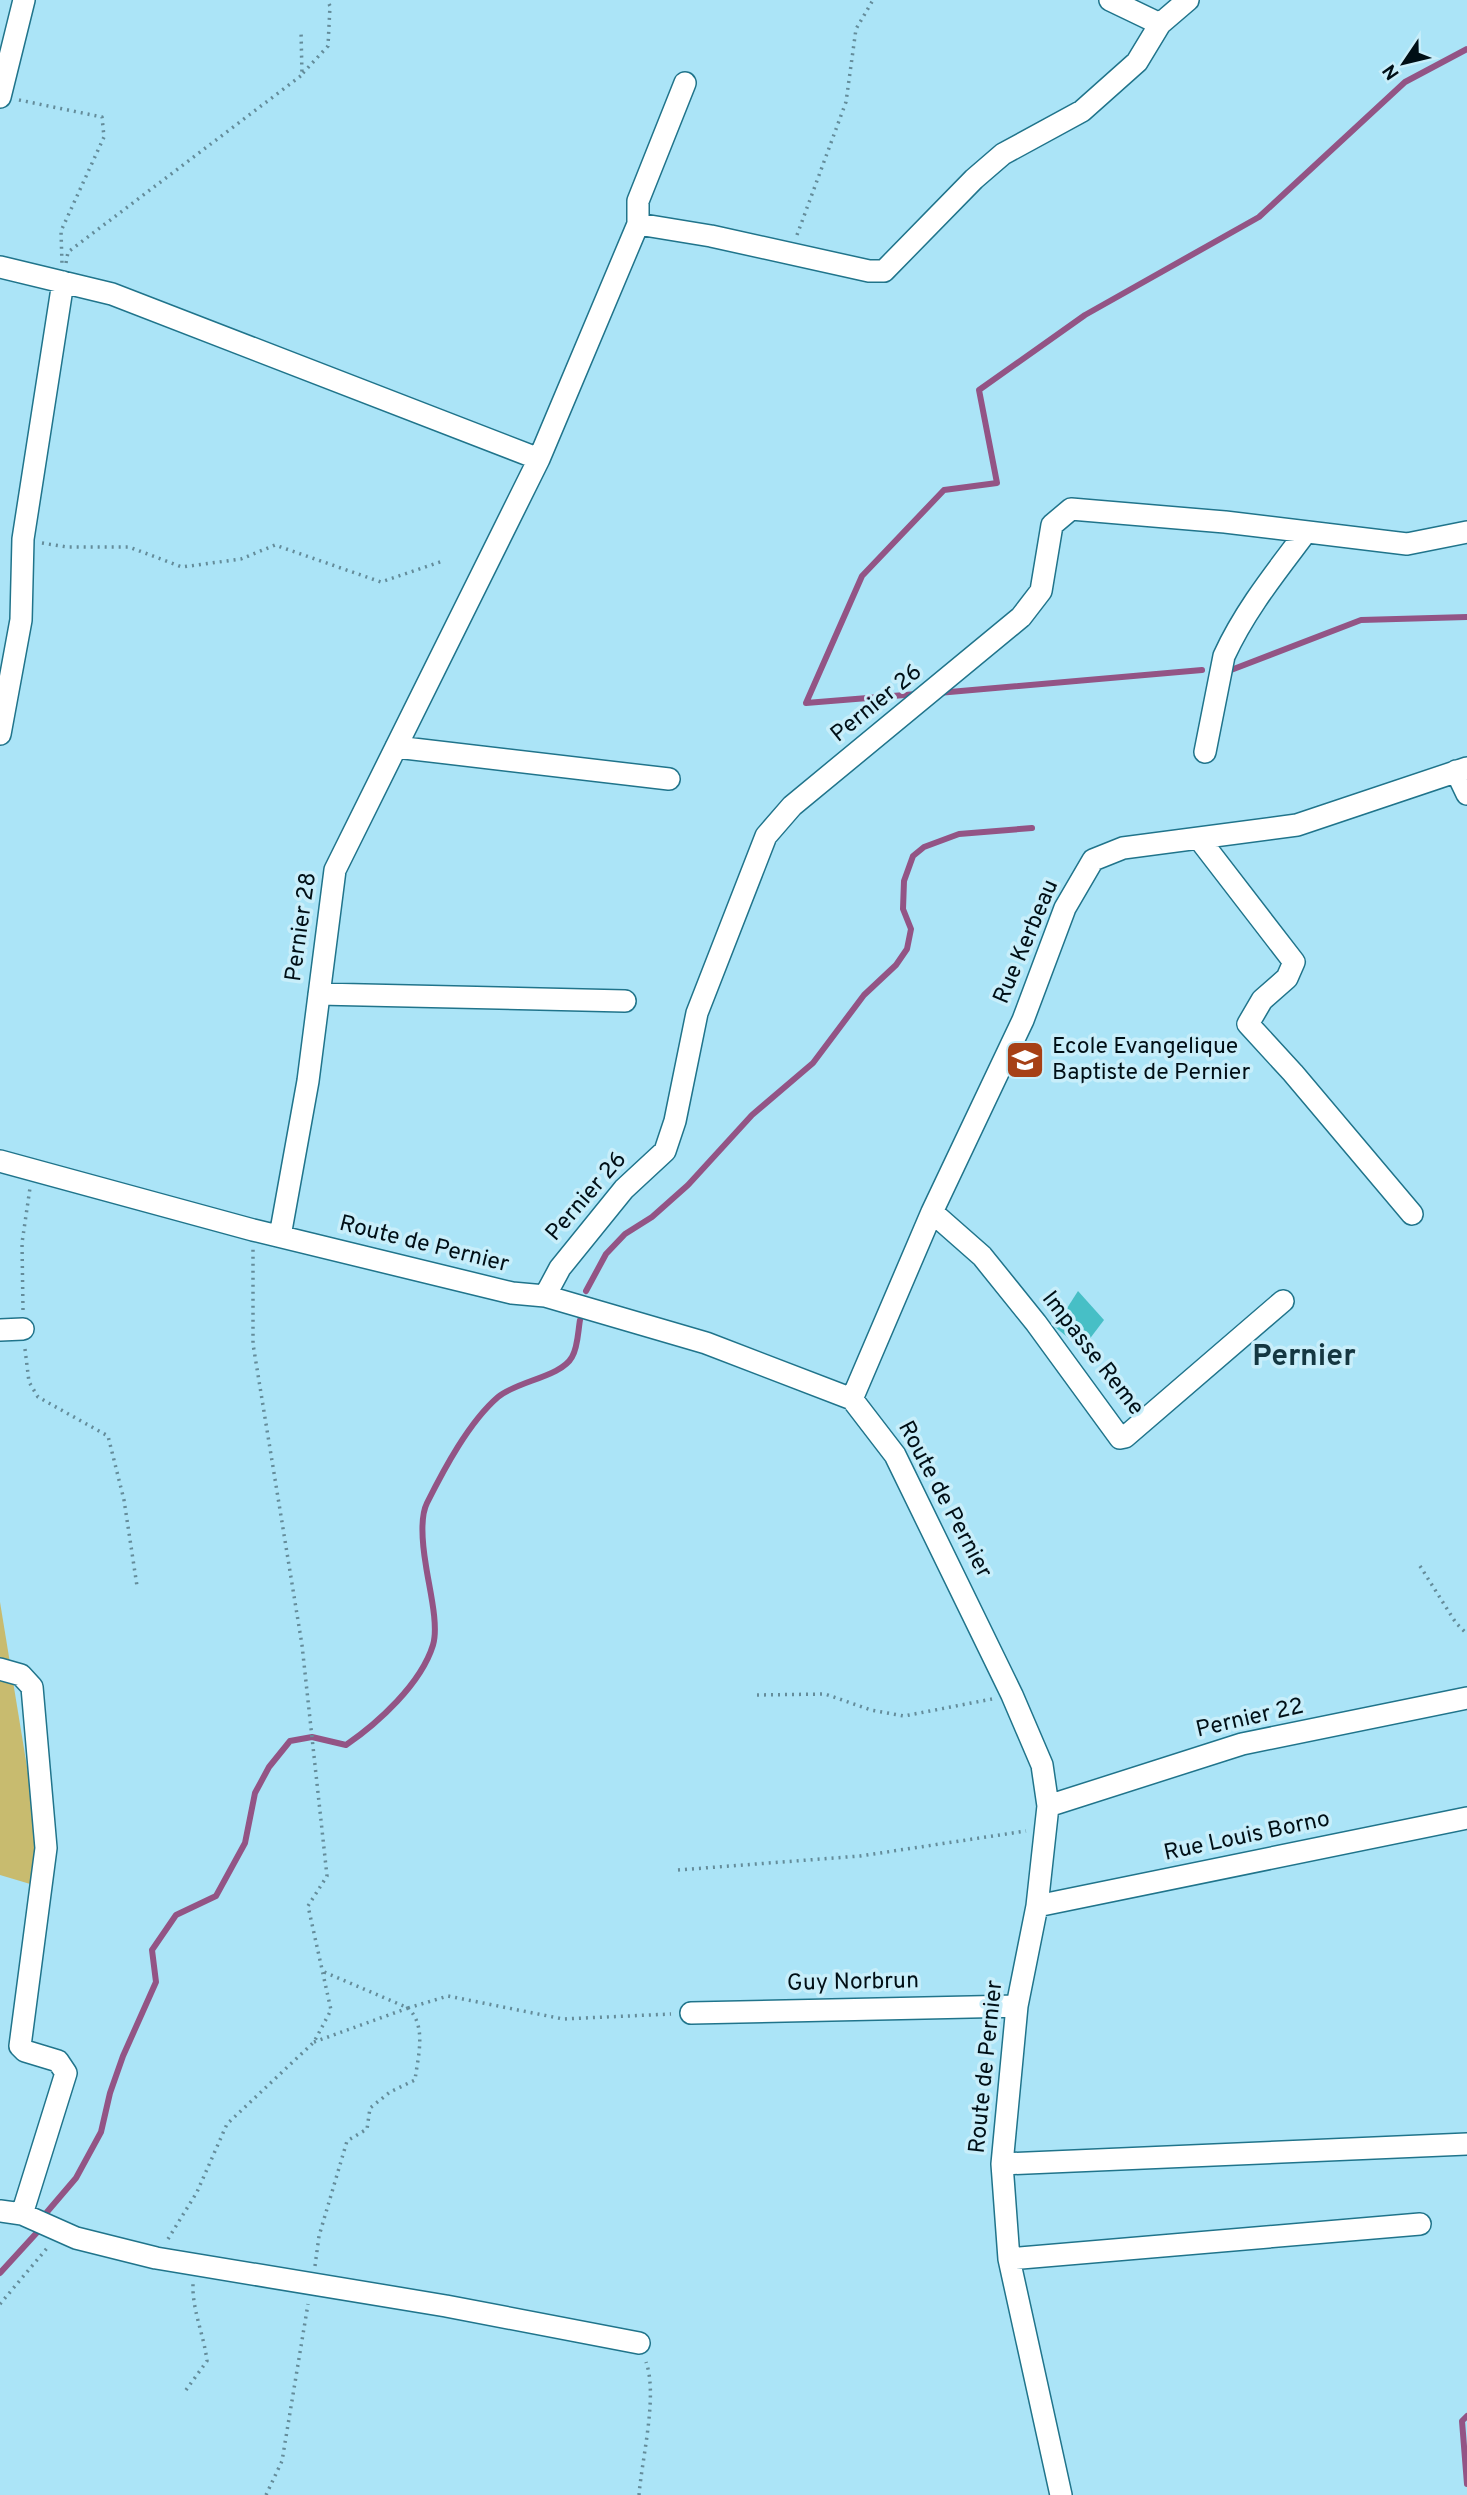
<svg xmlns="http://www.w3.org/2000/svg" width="1467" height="2495" font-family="Overpass,sans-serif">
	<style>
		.green { fill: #c8bb6f }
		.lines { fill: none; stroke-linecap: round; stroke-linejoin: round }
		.stream { stroke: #935485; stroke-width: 6 }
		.building { fill: #47bfc6 }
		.minor-casing { stroke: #20748b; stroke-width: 24 }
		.path { stroke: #648c9a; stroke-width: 3.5; stroke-dasharray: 2 5; stroke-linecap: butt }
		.minor { stroke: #fff; stroke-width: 21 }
		.labels { text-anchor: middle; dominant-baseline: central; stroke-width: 7; stroke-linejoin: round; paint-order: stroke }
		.street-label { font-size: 23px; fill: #000f16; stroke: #c8eefa }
		.poi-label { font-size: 23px; fill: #000f16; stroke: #c8eefa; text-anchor: start }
		.district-label { font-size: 30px; font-weight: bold; fill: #153741; stroke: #c8eefa }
	</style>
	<rect width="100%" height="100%" fill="#abe4f7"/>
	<!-- green -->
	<path class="green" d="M0,1602l47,287 -47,-14z"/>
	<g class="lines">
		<!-- stream -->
		<path class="stream" d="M1231,670l130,-50 106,-3
			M938,693l264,-23
			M917,694l-111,9 56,-127 82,-86 53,-7 -18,-93 106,-75 174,-98 146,-135 62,-33
			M586,1291l20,-37 19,-20 27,-17 36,-32 64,-70 61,-52 51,-68 32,-30 11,-16 4,-20 -8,-20 1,-28 9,-25 11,-9 35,-13 73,-6
			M47,2212l29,-34 25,-46 9,-39 13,-37 33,-74 -4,-32 24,-35 40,-19 29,-53 10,-50 14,-26 21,-26 22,-4 34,8c32,-22 75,-61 87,-100 6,-20 -4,-58 -7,-79 -3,-18 -7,-47 1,-63 17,-34 42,-81 71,-106 19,-16 63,-20 74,-40 6,-10 6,-26 8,-37
			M0,2273l42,-46
			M1467,2416l-5,5 5,63"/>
	</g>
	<!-- building -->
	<path class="building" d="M1078,1291l26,29 -22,29 -27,-22z"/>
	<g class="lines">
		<!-- minor casing -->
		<g class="minor-casing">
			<path id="minor" d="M1110,0l50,24
				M0,97l24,-97
				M638,224v-23l47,-118
				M0,267l112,27 427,165 99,-235 73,12 158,35h15l90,-92 29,-25 79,-43 55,-49 23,-38 28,-24
				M0,734l21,-114 2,-81 40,-257
				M396,747l273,32
				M1205,752l19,-96c21,-46 52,-84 82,-124
				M1456,771l11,23
				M1200,840l94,122 -7,16 -25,22 -14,24 45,49 119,141
				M319,994l306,7
				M0,1161l253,69 259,63 33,3 161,47 146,56 43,56 117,240 30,70 6,41 -11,100 -20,100 -15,158 7,95 52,236
				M932,1212l50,44 54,67 84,115 5,-1 158,-136
				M280,1236l28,-155 27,-211 204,-411
				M545,1296l15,-28 64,-79 41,-38 10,-30 22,-108 69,-177 26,-30 229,-189 20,-26 11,-66 19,-16 154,13 182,22 60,-12
				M0,1330l23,-1
				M852,1399l80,-187 91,-192 42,-112 28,-48 30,-12 174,-23 170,-57
				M0,1669l21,6 11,12 14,161 -26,198 5,5 33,10 8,12 -44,141
				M1048,1806l194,-62 225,-46
				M1037,1906l430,-88
				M691,2013l326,-7
				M1002,2164l465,-20
				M0,2211l22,3 54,24 80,20 290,48 193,37
				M1009,2259l411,-35"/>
		</g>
		<!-- path -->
		<path class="path" d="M303,73l25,-27 2,-40 -3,-6
			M19,100l83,17 2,20 -43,94 1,33
			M797,235l49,-133 10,-73 17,-29
			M66,263l2,-11 234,-177 -1,-45
			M42,543l25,4h62l53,20 59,-8 34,-14 106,37 62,-21
			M23,1310l-1,-67 8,-55
			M25,1349l4,33 9,15 70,39 16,64 13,86
			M1420,1566l36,57 11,11
			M757,1695l68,-1 46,16 33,6 88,-17
			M678,1870l182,-14 166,-25
			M408,2008l40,-12 115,23 108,-5
			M314,2042l94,-34 -86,-37
			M168,2239l29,-47 30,-68 87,-82 17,-32 -23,-104 19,-30 -25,-231 -49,-301v-95
			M315,2266l4,-30 28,-95 20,-12 3,-21 20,-16 25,-12c3,-24 12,-54 -7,-72
			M0,2304l48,-57
			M186,2390l21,-29c-3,-26 -15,-51 -14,-77
			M266,2495l16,-34 26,-157
			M639,2495c3,-37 19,-100 7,-133"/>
		<!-- minor -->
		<use href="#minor" class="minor"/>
	</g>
	<!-- icons -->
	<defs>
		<g id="school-square" transform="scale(2.0125)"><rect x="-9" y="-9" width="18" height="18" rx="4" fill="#a64016" stroke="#c8eefa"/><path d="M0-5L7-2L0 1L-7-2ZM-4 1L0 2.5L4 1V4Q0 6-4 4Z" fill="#fff"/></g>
	</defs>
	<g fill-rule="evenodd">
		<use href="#school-square" x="1025" y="1060"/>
	</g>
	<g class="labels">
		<!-- street labels -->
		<g class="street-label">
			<text transform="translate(877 704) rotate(-39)">Pernier 26</text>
			<text transform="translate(302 927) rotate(-82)">Pernier 28</text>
			<text transform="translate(1027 942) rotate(-67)">Rue Kerbeau</text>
			<text transform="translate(587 1197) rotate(-49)">Pernier 26</text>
			<text transform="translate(424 1245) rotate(14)">Route de Pernier</text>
			<text transform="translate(1092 1354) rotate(52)">Impasse Reme</text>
			<text transform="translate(944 1500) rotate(62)">Route de Pernier</text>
			<text transform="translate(1250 1719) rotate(-13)">Pernier 22</text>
			<text transform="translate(1247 1837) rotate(-12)">Rue Louis Borno</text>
			<text transform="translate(853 1983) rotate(-1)">Guy Norbrun</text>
			<text transform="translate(987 2067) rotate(-84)">Route de Pernier</text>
		</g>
		<!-- poi labels -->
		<g class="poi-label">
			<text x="1052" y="1047">Ecole Evangelique<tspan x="1052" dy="26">Baptiste de Pernier</tspan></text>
		</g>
		<!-- district labels -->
		<g class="district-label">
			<text x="1304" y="1357">Pernier</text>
		</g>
	</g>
	<!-- north arrow -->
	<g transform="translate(1404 63) rotate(235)" stroke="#c8eefa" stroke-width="5" paint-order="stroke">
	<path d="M0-5L12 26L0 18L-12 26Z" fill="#000f16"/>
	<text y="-10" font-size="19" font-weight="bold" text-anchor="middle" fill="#000f16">N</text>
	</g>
</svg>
